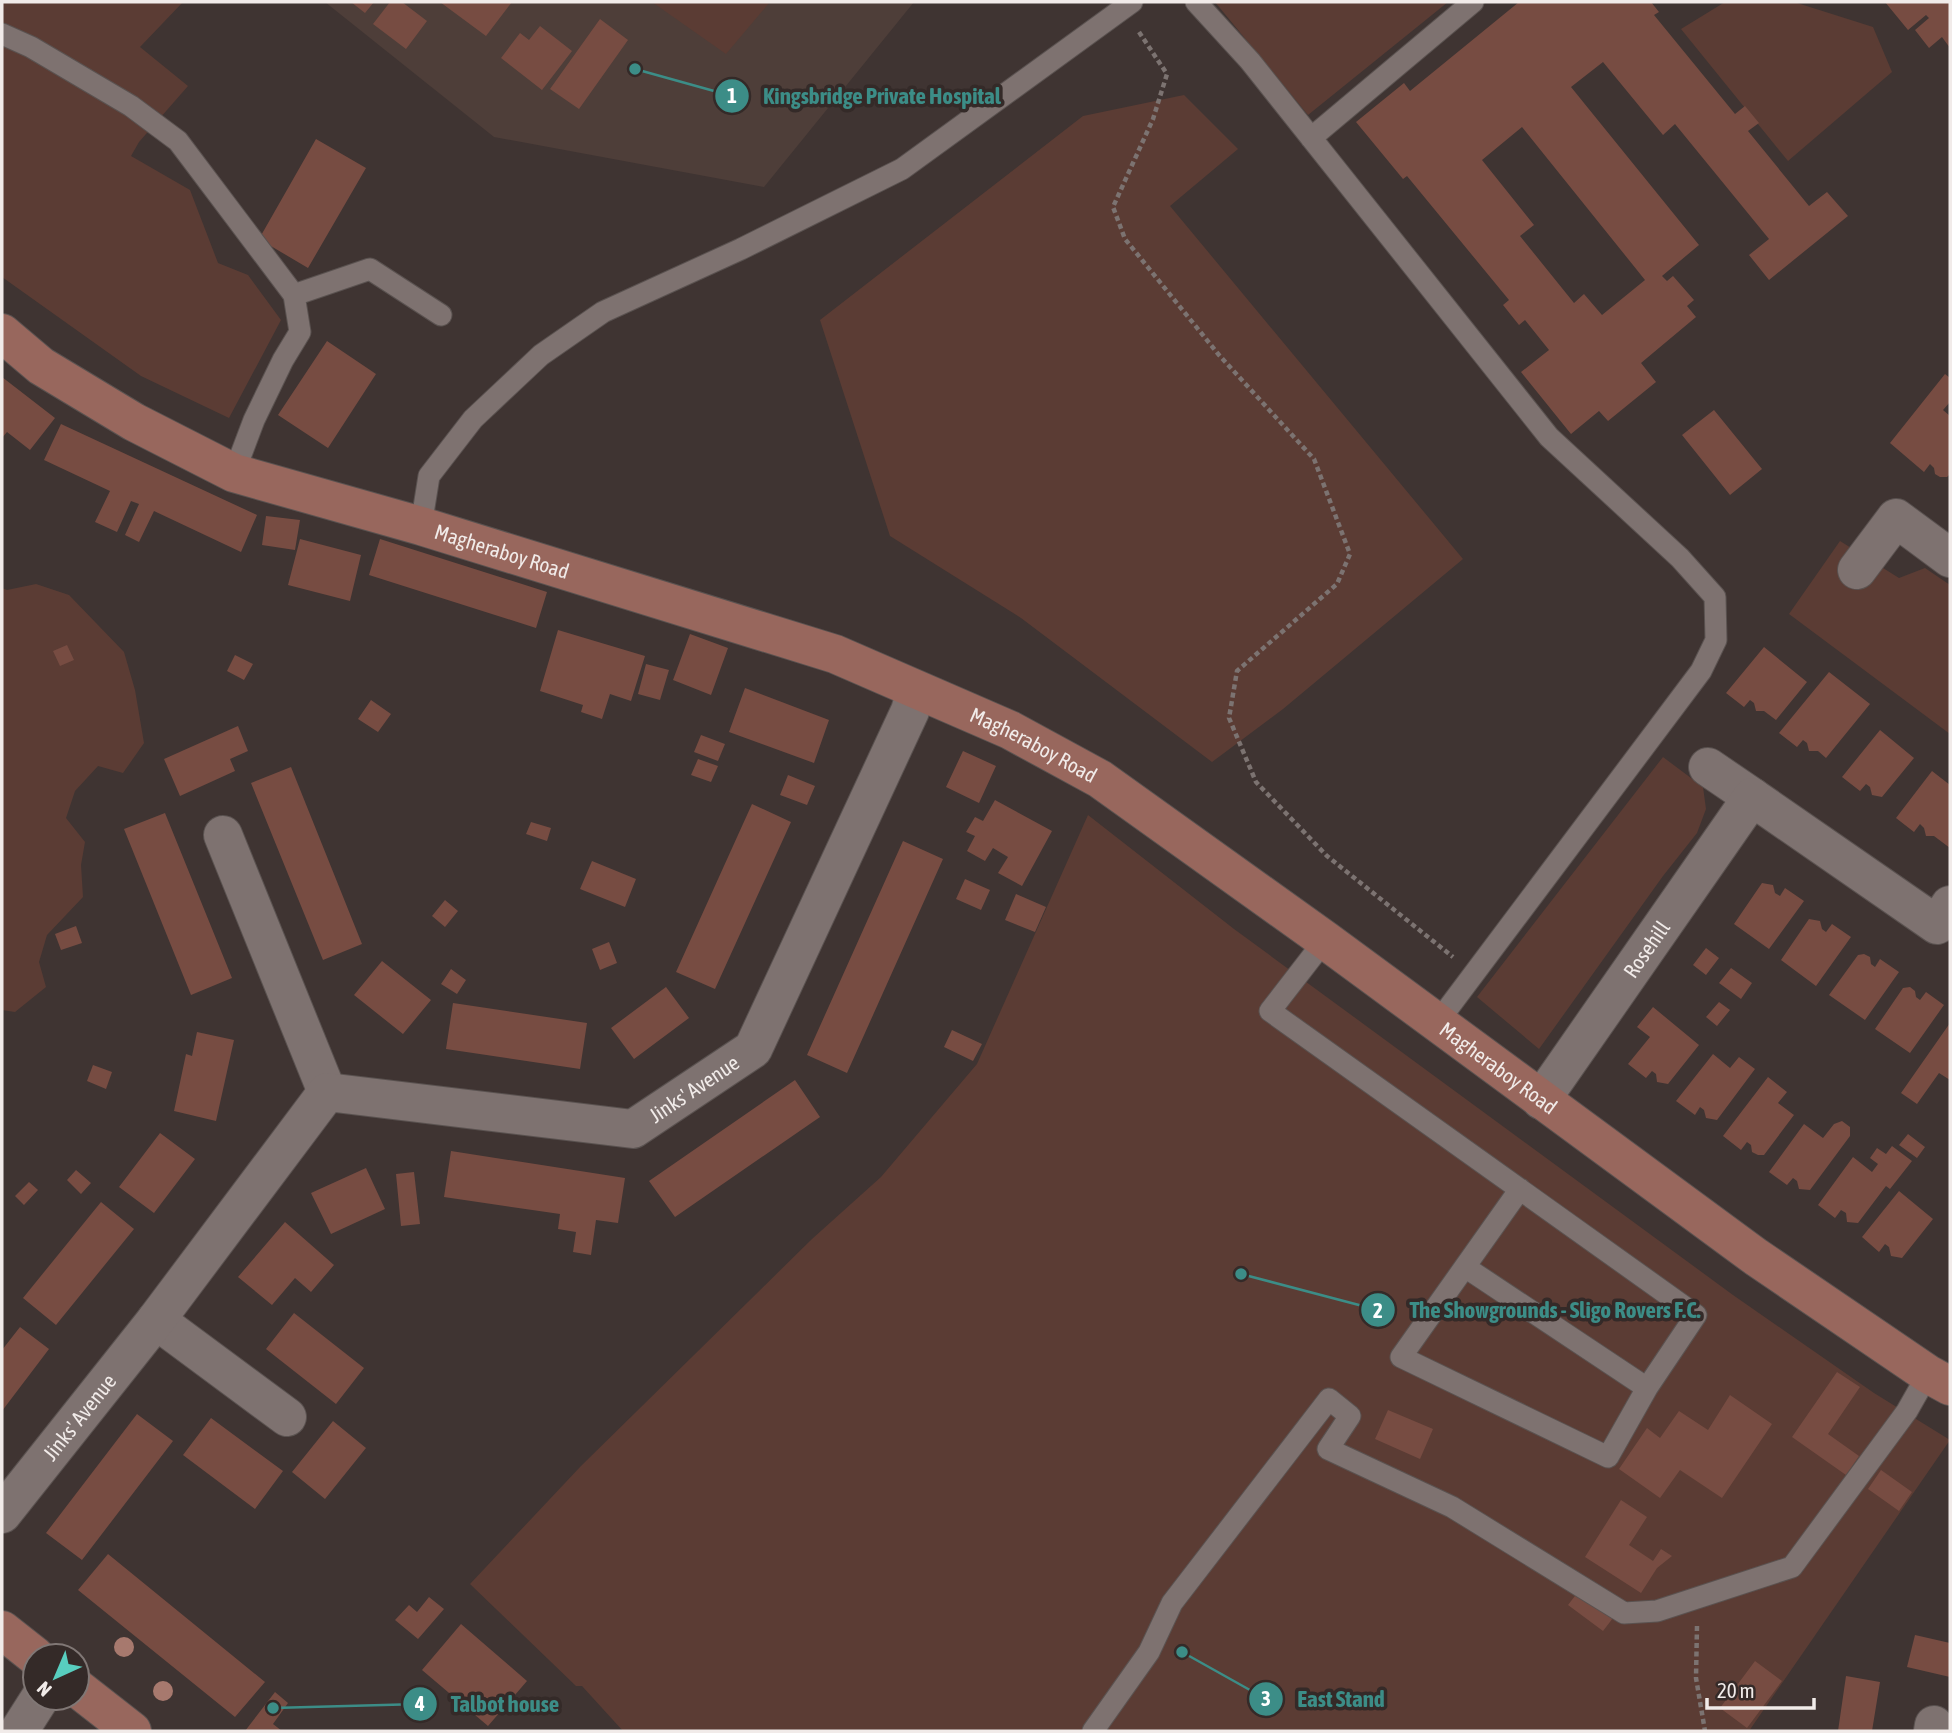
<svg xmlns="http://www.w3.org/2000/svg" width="1952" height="1733" font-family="'Asap Condensed',sans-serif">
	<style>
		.built { fill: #4e3e39 }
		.green { fill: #5b3c34 }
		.building { fill: #774c42; fill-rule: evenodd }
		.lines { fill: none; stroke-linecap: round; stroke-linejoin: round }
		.lane-casing { stroke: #5a5250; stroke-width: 23 }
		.street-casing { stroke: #5a5250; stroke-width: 40 }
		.secondary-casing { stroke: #5a5250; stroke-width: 40 }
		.path { stroke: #7c7371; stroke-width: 4.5; stroke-dasharray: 5 3.5; stroke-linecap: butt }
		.lane { stroke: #7e7270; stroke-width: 21 }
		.street { stroke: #7e7270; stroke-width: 38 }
		.secondary { stroke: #98675d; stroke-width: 38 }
		.tree { fill: #a7796e }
		.labels { text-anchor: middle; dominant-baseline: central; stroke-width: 7; stroke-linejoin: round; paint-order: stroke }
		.street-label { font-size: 21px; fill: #f1ebe9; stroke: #342a28 }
		.leader { fill: none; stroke: #3c8d87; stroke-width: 2.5 }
		.callout-dot { fill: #3c8d87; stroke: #342a28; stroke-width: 2.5 }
		.mark-label { font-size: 21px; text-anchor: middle; font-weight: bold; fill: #fff }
		.callout-label { font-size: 23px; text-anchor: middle; font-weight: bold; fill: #3c8d87; stroke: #342a28; stroke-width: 7; stroke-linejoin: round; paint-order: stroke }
	</style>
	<rect width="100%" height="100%" fill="#3f3432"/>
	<!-- built -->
	<path class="built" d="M325,2h589l-150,185 -270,-50z"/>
	<!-- green -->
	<path class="green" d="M2,2h181l-43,45 48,39 -49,56 -8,14 59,34 28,73 30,12 33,45 -52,98 -88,-42 -139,-99z
		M652,2h118l-44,52z
		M1215,2h233l-140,113z
		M1725,2h69l79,25 19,45 -104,89 -107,-132z
		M1184,95l54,54 -68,57 293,353 -180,150 -71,53 -191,-144 -131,-82 -70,-216 263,-204z
		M1840,541l59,37 26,-10 25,17v149l-161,-120z
		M36,584l33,11 55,57 11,38 9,53 -21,30 -25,-7 -23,25 -9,27 19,24 -4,23 2,32 -36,38 -8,27 7,25 -31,25 -13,-2v-422l5,2z
		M1663,757l40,30 3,22 -9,24 -34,43 -124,173 -62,-52z
		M1088,815l146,114 499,366 141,98 76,47 -201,291h-1126l-41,-45h-6l-106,-102 111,-118 231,-227 69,-62 96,-113z"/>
	<!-- building -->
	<path class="building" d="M351,2h23l-9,11z
		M390,2h12l25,19 -21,28 -33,-25z
		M440,2h72l-26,34z
		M1519,2h132l8,10 -5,3 81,99 10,-8 14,17 -11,8 61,75 18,-14 21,24 -79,64 -20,-25 20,-16 -94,-115 -12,11 -60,-73 -32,25 128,158 -37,31 5,5 6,-5 21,24 -7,6 9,11 -55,46 15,19 -48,39 -9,-10 -28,23 -50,-62 28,-22 -24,-30 -6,5 -16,-20 6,-5 -102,-124 -4,3 -47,-57 48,-39 6,8zM1522,127l123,153 -43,35 -18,-21 -10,9 -54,-67 14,-11 -52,-65z
		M1885,2h65v46l-8,-11 -13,11 -14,-18 14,-12 -3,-3 -18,15z
		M600,19l28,21 -49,69 -29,-20z
		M540,26l32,25 -30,39 -41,-32 19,-25 9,7z
		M316,139l50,29 -58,100 -49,-29z
		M327,341l49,33 -48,74 -50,-33z
		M1945,374l5,4v24l-7,8 7,6v58l-3,3h-7l-5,-3 -1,-6 -4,-4 -6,8 -34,-29z
		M2,377l53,41 -25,32 -23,-18 -5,6z
		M1714,410l48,59 -32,26 -48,-60z
		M61,424l196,91 -16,37 -87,-41 -15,31 -14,-7 14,-31 -8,-3 -14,31 -22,-10 15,-31 -66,-31z
		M266,516l34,4 -5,30 -33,-5z
		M300,539l61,16 -11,46 -62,-16z
		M380,539l167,53 -11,36 -167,-53z
		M558,630l87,26 -14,45 -21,-7 -8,25 -21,-7 2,-7 -43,-14z
		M690,634l38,14 -17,47 -38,-15z
		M67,645l7,15 -14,6 -7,-15z
		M1764,647l43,35 -31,38 -12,-9h-8l-2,-8 -4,-3 -6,7 -18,-14z
		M235,655l18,9 -9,16 -17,-9z
		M646,664l23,6 -9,30 -22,-6z
		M1829,672l41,32 -44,54 -8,-7h-9l-2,-8 -4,-3 -6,7 -18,-14z
		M745,688l84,32 -15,43 -85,-31z
		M371,700l20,14 -13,18 -20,-13z
		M238,726l10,25 -18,8 5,12 -55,25 -16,-37z
		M1880,730l34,28 -32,39 -10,-2 -2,-8 -4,-3 -6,7 -18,-14z
		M701,735l24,9 -7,17 -24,-9z
		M963,751l33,15 -17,37 -33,-16z
		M698,759l20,7 -7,16 -20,-7z
		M291,767l71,177 -39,16 -72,-177z
		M1932,771l18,14v63l-16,-12h-8l-2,-8 -4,-4 -6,8 -18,-14z
		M788,775l27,11 -8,19 -27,-10z
		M995,800l57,31 -30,55 -24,-13 10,-16 -15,-9 -8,13 -18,-10 8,-15 -9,-4 9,-15 8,4z
		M752,804l39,18 -76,167 -39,-17z
		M165,813l67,165 -41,17 -67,-166z
		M531,822l20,6 -4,13 -21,-7z
		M903,841l40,18 -96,214 -40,-18z
		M592,861l44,18 -11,28 -45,-18z
		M965,879l25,11 -9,20 -25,-11z
		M1762,883l11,2 2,8 5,3 5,-8 19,13 -35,48 -35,-25z
		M1016,894l30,13 -11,25 -30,-12z
		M445,900l13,11 -13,16 -13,-11z
		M1809,919l11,2 2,8 4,3 6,-8 19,13 -35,49 -35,-26z
		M76,926l6,17 -21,7 -6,-16z
		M609,942l8,21 -17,7 -8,-21z
		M1706,948l13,10 -13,17 -13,-10z
		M1864,954l6,3 1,7 4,3 5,-8 19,13 -34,48 -36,-25 29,-40z
		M382,961l49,39 -28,34 -49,-39z
		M1731,968l21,15 -11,16 -22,-16z
		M451,969l15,11 -9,14 -16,-10z
		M666,987l23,31 -55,41 -23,-31z
		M1910,987l5,4 1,6 4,3 6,-8 18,13 -34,48 -35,-24 28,-41z
		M1719,1002l11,8 -13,16 -11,-9z
		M453,1003l134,20 -7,46 -134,-20z
		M1653,1007l46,38 -31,39 -11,-2 -1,-8 -4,-3 -6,7 -18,-14 22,-27 -13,-10z
		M1950,1023v57l-11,-7 -22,31 -16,-11z
		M952,1030l30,14 -9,17 -29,-14z
		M197,1032l37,8 -18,81 -42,-10 12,-57 6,2z
		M1713,1054l17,14 9,-11 16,12 -38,51 -11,-2 -2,-8 -4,-3 -5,8 -19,-14z
		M93,1065l19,7 -6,17 -19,-8z
		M1768,1077l19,15 -9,11 16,12 -30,40h-6l-6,-3 -1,-7 -4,-3 -6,8 -18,-14z
		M795,1080l25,37 -145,100 -26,-36z
		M1842,1121l8,6v9l-40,54 -11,-1 -2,-8 -4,-3 -6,7 -18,-13 35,-48 19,14 11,-14z
		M160,1133l35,26 -41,54 -35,-26z
		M1908,1134l17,13 -8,11 -18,-13z
		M1892,1146l20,15 -22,28 -4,-3 -28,37 -11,-1 -1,-9 -5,-3 -6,8 -17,-13 35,-48 19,15 6,-8 -8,-6 7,-10 9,6z
		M451,1151l174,27 -7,45 -22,-3 -5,35 -18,-3 3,-20 -18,-3 2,-15 -116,-17z
		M366,1168l19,41 -54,25 -20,-41z
		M76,1170l15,13 -10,11 -14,-14z
		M414,1172l6,52 -19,2 -5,-52z
		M29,1182l9,8 -14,15 -9,-9z
		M1899,1191l34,28 -31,39 -11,-2 -2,-9 -4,-3 -6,8 -17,-15z
		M101,1202l33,27 -78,96 -33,-27z
		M285,1222l49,43 -23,27 -16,-14 -23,27 -34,-28z
		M294,1313l70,55 -28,36 -70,-55z
		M20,1327l29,22 -47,62v-61z
		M1837,1372l23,15 -32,47 31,22 -13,19 -54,-38z
		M1730,1395l42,29 -50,74 -42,-28 -20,28 -41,-29 28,-41 13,10 19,-27 29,19z
		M1388,1410l45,19 -13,30 -45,-20z
		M137,1414l36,27 -91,119 -36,-27z
		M211,1418l72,53 -28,38 -72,-54z
		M333,1421l33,27 -41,51 -33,-27z
		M1881,1470l31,22 -13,19 -31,-22z
		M1621,1500l26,17 -18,28 24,16 8,-12 11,7 -15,12 -16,25 -56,-36z
		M108,1554l157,128 -30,35 -157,-127z
		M1578,1592l35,26 -10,13 -35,-26z
		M429,1597l15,12 -26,30 -23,-19 14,-15 8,7z
		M461,1624l66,57 -39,45 -66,-56z
		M1915,1635l35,8v34l-43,-10z
		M1755,1661l27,20 -35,47 -27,-20z
		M1846,1676l34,6 -8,49h-34z
		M275,1692l13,11 -15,21 9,7h-37z"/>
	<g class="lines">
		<!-- lane casing -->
		<g class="lane-casing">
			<path id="lane" d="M1196,2l54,59 299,376 131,121 35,39 1,43 -15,31 -264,352
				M2,34l29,13 100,59 47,35 116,154 6,37 -17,28 -29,60 -20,53
				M1311,138l162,-136
				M294,295l76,-26 71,46
				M421,526l8,-50 44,-57 68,-64 62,-43 138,-63 161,-80 230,-167
				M1325,940l-55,71 426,304 -49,73 -39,69 -207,-100 119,-168
				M1465,1267l182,121
				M1093,1731l56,-79 23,-49 157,-204 21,17 -22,33 124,58 172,106 33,-2 135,-44 115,-156 21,-37"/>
		</g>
		<!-- street casing -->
		<g class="street-casing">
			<g id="street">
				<path d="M1857,570l39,-52 54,40"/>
				<path d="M1708,767l44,30"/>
				<path d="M223,835l104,257"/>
				<path id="s1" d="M1541,1100l211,-303 185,128 13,-20"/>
				<path d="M156,1320l131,97"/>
				<path id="s2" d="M2,1514l154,-194 171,-228 306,37 120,-80 157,-338 6,-20"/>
				<path d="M19,1731l21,-33"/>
				<path d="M1933,1731l1,-6"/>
			</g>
		</g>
		<!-- secondary casing -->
		<g class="secondary-casing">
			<g id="secondary">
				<path id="s3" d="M2,333l39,33 93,56 100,51 187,53 414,128 175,76 90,49 225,161 431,317 172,117 22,12"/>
				<path d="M2,1630l33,26"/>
				<path d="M77,1688l55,43"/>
			</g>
		</g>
		<!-- path -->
		<path class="path" d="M1139,32l28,42 -14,45 -40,88 12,32 94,116 95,104 36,95 -13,30 -100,87 -8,47 27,64 71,74 126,101
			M1697,1626l-1,52 9,53"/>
		<!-- lane -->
		<use href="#lane" class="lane"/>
		<!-- street -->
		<use href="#street" class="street"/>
		<!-- secondary -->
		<use href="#secondary" class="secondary"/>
	</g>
	<!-- trees -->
	<g class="tree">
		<circle cx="124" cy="1647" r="10"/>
		<circle cx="163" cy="1691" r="10"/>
	</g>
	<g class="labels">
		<!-- street labels -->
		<g class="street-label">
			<text stroke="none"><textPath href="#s3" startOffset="551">Magheraboy Road</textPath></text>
			<text stroke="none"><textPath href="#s3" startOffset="1118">Magheraboy Road</textPath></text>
			<text stroke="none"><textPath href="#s1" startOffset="184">Rosehill</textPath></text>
			<text stroke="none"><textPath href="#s3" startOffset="1685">Magheraboy Road</textPath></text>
			<text stroke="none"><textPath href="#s2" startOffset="914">Jinks' Avenue</textPath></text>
			<text stroke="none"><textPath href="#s2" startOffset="124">Jinks' Avenue</textPath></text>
		</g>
	</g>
	<!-- callouts -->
	<path class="leader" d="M635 69L732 96M1241 1274L1378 1310M1182 1652L1266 1699M273 1708L420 1704"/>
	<g class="callout-dot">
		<circle cx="635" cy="69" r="7"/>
		<circle cx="1241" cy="1274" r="7"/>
		<circle cx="1182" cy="1652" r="7"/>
		<circle cx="273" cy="1708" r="7"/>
		<circle cx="732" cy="96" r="18"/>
		<circle cx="1378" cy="1310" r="18"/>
		<circle cx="1266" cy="1699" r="18"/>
		<circle cx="420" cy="1704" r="18"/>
	</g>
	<g class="mark-label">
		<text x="732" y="103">1</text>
		<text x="1378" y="1318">2</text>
		<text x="1266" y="1706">3</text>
		<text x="420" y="1711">4</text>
	</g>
	<g class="callout-label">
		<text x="882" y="104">Kingsbridge Private Hospital</text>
		<text x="1555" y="1318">The Showgrounds - Sligo Rovers F.C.</text>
		<text x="1341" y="1707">East Stand</text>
		<text x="505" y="1712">Talbot house</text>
	</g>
	<!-- border -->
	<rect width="1952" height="1733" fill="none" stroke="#f1ebe9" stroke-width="7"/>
	<!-- north arrow -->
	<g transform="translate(56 1677) rotate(224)"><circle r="33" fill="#342a28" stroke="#807775" stroke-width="2"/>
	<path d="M0-5L12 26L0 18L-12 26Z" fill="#58cebf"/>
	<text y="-10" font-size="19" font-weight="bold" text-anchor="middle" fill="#f1ebe9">N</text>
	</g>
	<!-- scale -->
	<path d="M1707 1698v10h107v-10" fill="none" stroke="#f1ebe9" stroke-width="3.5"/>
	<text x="1717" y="1698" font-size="21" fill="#f1ebe9" stroke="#342a28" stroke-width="5" paint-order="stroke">20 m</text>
</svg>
